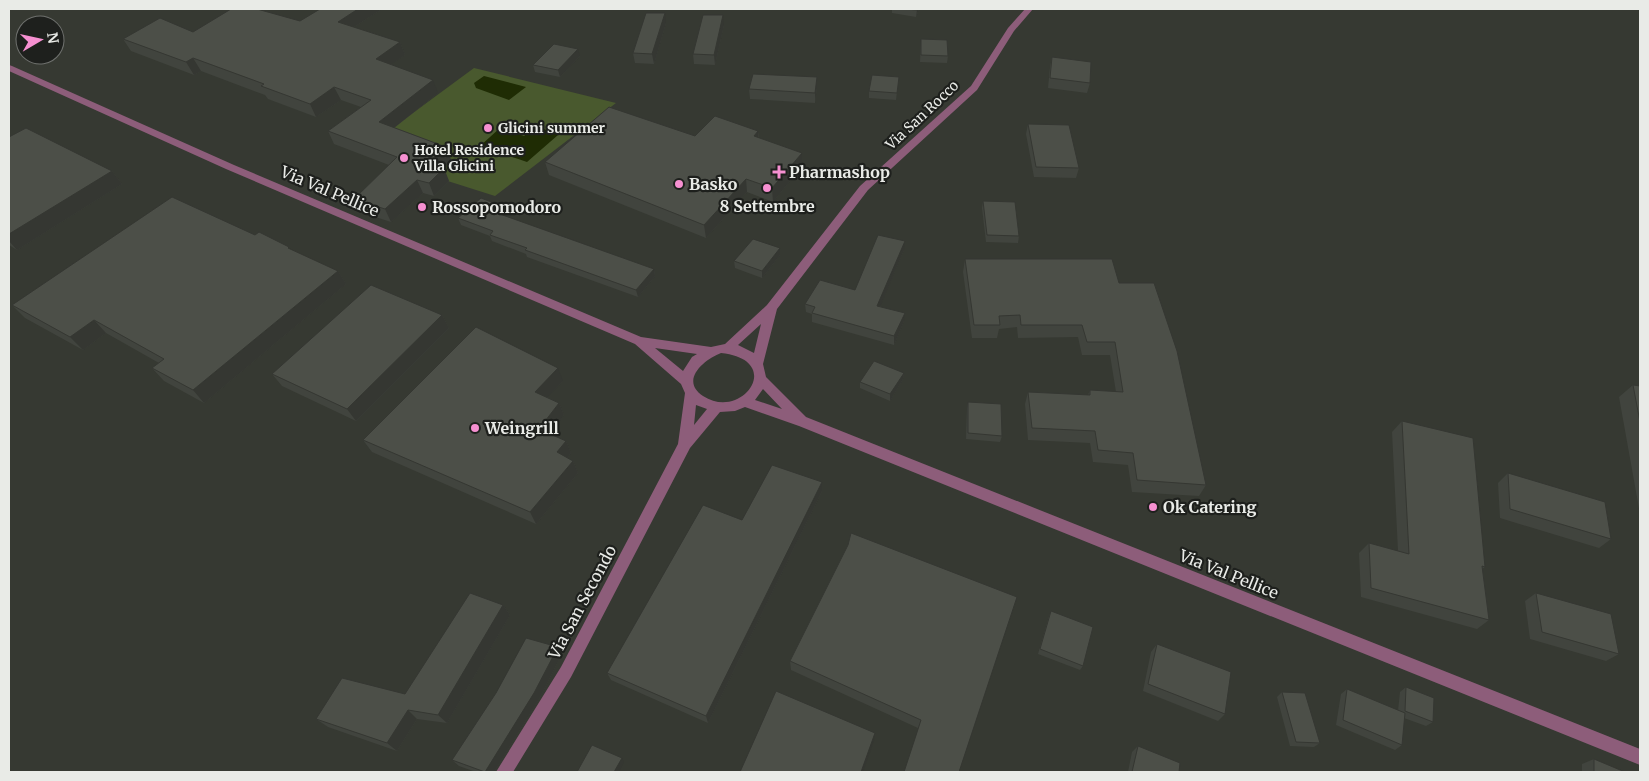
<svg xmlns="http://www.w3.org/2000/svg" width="1649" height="781" font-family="Merriweather,serif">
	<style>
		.green { fill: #49592e }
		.water { fill: #1f2c04 }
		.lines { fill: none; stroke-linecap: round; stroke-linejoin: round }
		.minor { fill: #8d5d7a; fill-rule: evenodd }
		.wall { fill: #41443e }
		.shaded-wall { fill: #353732 }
		.building { fill: #4c4f48; stroke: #353732 }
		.poi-dot { fill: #f690d1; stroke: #1e201d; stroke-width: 2 }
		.labels { text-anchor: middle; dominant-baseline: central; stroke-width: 4.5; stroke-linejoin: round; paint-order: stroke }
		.far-street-label { font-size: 14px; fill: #e9ebe7; stroke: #1e201d }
		.far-poi-label { font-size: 14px; font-weight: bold; fill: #e9ebe7; stroke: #1e201d; text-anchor: start }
		.poi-label { font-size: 16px; font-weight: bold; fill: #e9ebe7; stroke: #1e201d; text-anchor: start }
		.street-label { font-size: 16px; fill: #e9ebe7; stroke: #1e201d }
	</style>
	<rect width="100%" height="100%" fill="#363932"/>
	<!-- green -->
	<path class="green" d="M474,68l142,35 -121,93 -60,-19 16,-18 -68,-24z"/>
	<!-- water -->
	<path class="water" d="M484,76l42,11 -17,13 -33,-12 -2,-5z
		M537,126l21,9 -31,27 -47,-16 20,-18 24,8z"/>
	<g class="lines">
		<!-- minor -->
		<path class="minor" d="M1025,9h8l-19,22 -37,59 -109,100 -91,119 -14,55 3,13 40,40 834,332v16l-841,-339 -54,-19 -10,4 -15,1 -30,36 -119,229 -58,95h-17l65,-105 117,-223 7,-51 -4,-9 -46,-40 -409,-175 -217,-98v-6l3,1 222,99 407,172 70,10 14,-3 42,-39 93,-119 111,-100 37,-58zM761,324l-7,29 -16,-8zM655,348l42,6 -5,3 -9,14zM721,353c65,7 21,69 -18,43 -24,-16 2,-37 18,-43zM763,389l19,20 -27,-9zM696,405l11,4 -13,16z"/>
	</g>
	<!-- wall -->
	<path class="wall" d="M320,9h62l-28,18 46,15 5,13 -14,9 47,29 -44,35 52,19 5,13 -8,8 6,13 -15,15 -11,-3 -32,29 -31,-10 -6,-13 35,-34 -55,-21 -6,-13 33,-24 -20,-7 -25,17 -48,-18 -3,-4 -64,-24 -7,4 -63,-24 -8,-12 177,-18z
		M892,9h27l-3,8 -24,-4z
		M666,23l-12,41 -19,-1 -2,-10z
		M724,25l-9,40 -21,-1 -1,-10z
		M921,39l27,17 -1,7 -27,-1z
		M580,56l-20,21 -25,-5 -2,-7z
		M1052,57l38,26 -3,10 -39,-5 2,-21z
		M898,83l-2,17 -27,-2v-7z
		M817,87l-2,16 -65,-4 -1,-10z
		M1028,124l51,44 -3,10 -42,-1 -8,-43z
		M758,131l1,7 43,28 -29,36 -26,-10 -41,46 -157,-63 -4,-13 150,-26z
		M9,137l103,34 10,13 -105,66 -8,-5z
		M983,201l36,35 -1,7 -32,-1 -4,-34z
		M504,207l3,7 -3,2 150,53 1,7 -17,21 -111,-40 -1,-3 -34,-13 -2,-5 -29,-11 -3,-7z
		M255,235l36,15 47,21 8,13 -142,119 -40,-22 -12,-13 7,-5 -53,-30 -23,17 -58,-32 -13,-13z
		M904,250l-24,56 24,15 -10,24 -82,-23v-8l-6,-2 -1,-8 50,-14z
		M780,255l-18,23 -27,-10 -1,-7z
		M965,259l154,24 87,202 -7,11 -67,-4 -4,-27 -35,-3 -3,-19 -62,-3 -3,-36 3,-12 60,3 2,-5 26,2 -6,-37h-28l-4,-18 -60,1 -1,-11 -18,2 -2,9h-25l-9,-66z
		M442,315l7,13 -93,93 -74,-35 -10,-12z
		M904,373l-1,6 -13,22 -30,-13v-6z
		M563,381l-16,16 12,6 5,12 -14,18 16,8 5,12 -4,5 6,3 5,12 -42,51 -164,-72 -9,-12z
		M1633,385l7,1v128l-21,-117z
		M968,402l34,34 -2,6 -34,-3 1,-31z
		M1402,421l83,146 -3,2 7,51 -12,9 -116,-32 -2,-44 10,-10 29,8 -6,-119z
		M1508,473l103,66 -12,9 -99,-30 -2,-35z
		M822,482v9l-114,232 -97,-43 -4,-7 135,-153z
		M848,545l111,227 -41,-44 -127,-58 -1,-9z
		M1536,593l83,61 -13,7 -76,-22 -5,-38z
		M503,605l7,10 -63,108 -30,-4 -20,32 -69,-24 -12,-8 89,-25z
		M1051,611l32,55 -3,4 -42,-16 11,-38z
		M1157,644l68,70 -7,7 -75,-30 8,-39z
		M558,647l4,7 -23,45 -45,73h-18l-17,-6 -7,-6z
		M1406,687l27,35 -7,4 -22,-8 -2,27 -7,5 -59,-25 5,-31 6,-5 51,22 2,-19z
		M1282,692l38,51 -6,4 -24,-1 -13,-49z
		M1138,746l41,26h-51l4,-20z
		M1594,759l31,13h-43v-8z"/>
	<!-- shaded-wall -->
	<path class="shaded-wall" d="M358,9h24l-39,25 -5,-12z
		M917,9h2l-3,8 1,-7z
		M665,13l1,10 -12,41 -2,-10z
		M723,15l1,10 -9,40 -1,-10z
		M400,42l5,13 -24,16 -5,-12z
		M578,49l2,7 -20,21 -2,-7z
		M193,58l8,13 -7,4 -8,-13z
		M817,77v10l-2,16v-10z
		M433,80l5,13 -53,42 -6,-13z
		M334,87l7,13 -25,17 -6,-13z
		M758,131l1,13 -5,-8z
		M446,147l5,13 -12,12 5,-4 5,13 -15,15 -5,-13 1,-19z
		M802,153v13l-29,36 -1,-14z
		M112,171l10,13 -105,66 -8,-9v-7z
		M746,179l1,13 -41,46 -2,-13z
		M417,180l6,13 -32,29 -6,-13z
		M504,207l3,7 -7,6 -3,-7z
		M905,241l-1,9 -27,64v-8z
		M780,248v7l-18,23v-7z
		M654,269l1,7 -17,21 -2,-7z
		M338,271l8,13 -142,119 -11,-13z
		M905,313l-1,8 -10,24v-9z
		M442,315l7,13 -93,93 -9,-12z
		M94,320l12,13 -23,17 -13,-13z
		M558,368l5,13 -23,24 -5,-13z
		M904,373l-1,6 -13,22v-7z
		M559,403l5,12 -19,26 -6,-12z
		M566,441l5,12 -9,11 -5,-12z
		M573,461l5,12 -42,51 -6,-12z
		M822,482v9l-114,232 -2,-7z
		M503,605l7,10 -63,108 -9,-8z
		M558,647l4,7 -23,45 -45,73h-9z
		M408,710l9,9 -20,32 -10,-8z
		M875,733l-1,8 -11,31h-2z
		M622,758l2,4 -5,10h-5z"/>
	<!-- building -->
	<path class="building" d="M231,9h26l43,12 20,-12h38l-20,13 62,20 -24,17 57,21 -54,42 67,25 -16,17 14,4 -15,15 -12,-3 -32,29 -31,-10 43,-42 -69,-26 43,-31 -37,-13 -24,17 -49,-18 3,-2 -71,-26 -7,4 -63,-23 37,-21 33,14z
		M906,9h11v1z
		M646,13h19l-13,41 -19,-1z
		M703,15h20l-9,40 -21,-1z
		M921,39l26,1 1,16 -27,-1z
		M554,44l24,5 -20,21 -25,-5z
		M1052,57l39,5 -1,21 -40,-5z
		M753,74l64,3 -2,16 -66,-4z
		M872,75l27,2 -2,16 -28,-2z
		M609,107l86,29 20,-20 43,15 -4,5 48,17 -30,35 -26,-9 -42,46 -159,-63z
		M1028,124l41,1 10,43 -43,-1z
		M26,128l86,43 -103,63v-97z
		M172,197l83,38 4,-3 30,15 -1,1 50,23 -145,119 -41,-22 12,-9 -70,-39 -24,17 -58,-32z
		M481,198l23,9 -7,6 157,56 -18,21 -111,-40 2,-2 -37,-13 3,-4 -35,-13z
		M983,201l32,1 4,34 -32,-1z
		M878,235l27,6 -28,65 28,7 -11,23 -82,-23 3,-6 -10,-3 15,-24 35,10z
		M753,239l27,9 -18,23 -28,-10z
		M965,259h147l7,24h35l23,68 29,134 -69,-5 -4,-27 -35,-3 -3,-19 -63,-3 -4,-36 62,3v-5l33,2 -8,-50h-28l-5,-17h-61l-1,-10 -21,1 1,9h-26z
		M371,285l71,30 -95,94 -75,-35z
		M476,327l82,41 -23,24 24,11 -20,26 27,12 -9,11 16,9 -43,51 -167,-72z
		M874,361l30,12 -14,21 -30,-12z
		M1633,385l7,1v36z
		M968,402l33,2 1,32 -34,-3z
		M1402,421l71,17 12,129 -3,-1 7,54 -118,-32 -2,-45 40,11z
		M772,465l50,17 -116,234 -99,-43 96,-168 39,15z
		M1508,473l97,29 6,37 -101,-30z
		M851,533l166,64 -58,175h-55l17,-52 -131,-59 58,-116z
		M470,593l33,12 -65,110 -30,-5 -21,33 -71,-24 26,-41 63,16z
		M1536,593l75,21 8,40 -77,-22z
		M1051,611l42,16 -10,39 -43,-17z
		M526,638l32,9 -24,46 -49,79 -33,-12 44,-67z
		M1157,644l74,28 -6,42 -77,-30z
		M1406,687l28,11 -1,24 -28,-11z
		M1347,689l58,24 -3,32 -59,-25z
		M776,691l99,42 -14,39h-121z
		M1282,692l23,1 15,50 -24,-1z
		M592,745l30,13 -8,14h-37z
		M1138,746l42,17 -1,9h-47z
		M1594,759l31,13h-31z"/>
	<!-- markers -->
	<g class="poi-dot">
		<circle cx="488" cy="128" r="5"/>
		<circle cx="404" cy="158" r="5"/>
		<path d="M776.5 164.5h5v5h5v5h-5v5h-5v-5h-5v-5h5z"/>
		<circle cx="679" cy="184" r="5"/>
		<circle cx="767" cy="188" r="5"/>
		<circle cx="422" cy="207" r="5"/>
		<circle cx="475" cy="428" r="5"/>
		<circle cx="1153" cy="507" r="5"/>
	</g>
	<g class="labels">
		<!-- far-street labels -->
		<g class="far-street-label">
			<text transform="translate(922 115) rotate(-43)">Via San Rocco</text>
		</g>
		<!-- far-poi labels -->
		<g class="far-poi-label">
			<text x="498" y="128">Glicini summer</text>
			<text x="414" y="150">Hotel Residence<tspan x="414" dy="16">Villa Glicini</tspan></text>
		</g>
		<!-- poi labels -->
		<g class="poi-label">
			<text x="789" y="172">Pharmashop</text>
			<text x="689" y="184">Basko</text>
			<text x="767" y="206" text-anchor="middle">8 Settembre</text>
			<text x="432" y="207">Rossopomodoro</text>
			<text x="485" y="428">Weingrill</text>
			<text x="1163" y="507">Ok Catering</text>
		</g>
		<!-- street labels -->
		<g class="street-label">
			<text transform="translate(330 191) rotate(23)">Via Val Pellice</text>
			<text transform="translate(1229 574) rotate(22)">Via Val Pellice</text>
			<text transform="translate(582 602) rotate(-62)">Via San Secondo</text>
		</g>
	</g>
	<!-- border -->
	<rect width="1649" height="781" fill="none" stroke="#e9ebe7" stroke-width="20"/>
	<!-- north arrow -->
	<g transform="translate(40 40) rotate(81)"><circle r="24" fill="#1e201d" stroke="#6f716e"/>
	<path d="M0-4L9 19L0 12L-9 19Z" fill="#f690d1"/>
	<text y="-8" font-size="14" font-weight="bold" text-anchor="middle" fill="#e9ebe7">N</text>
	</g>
</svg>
